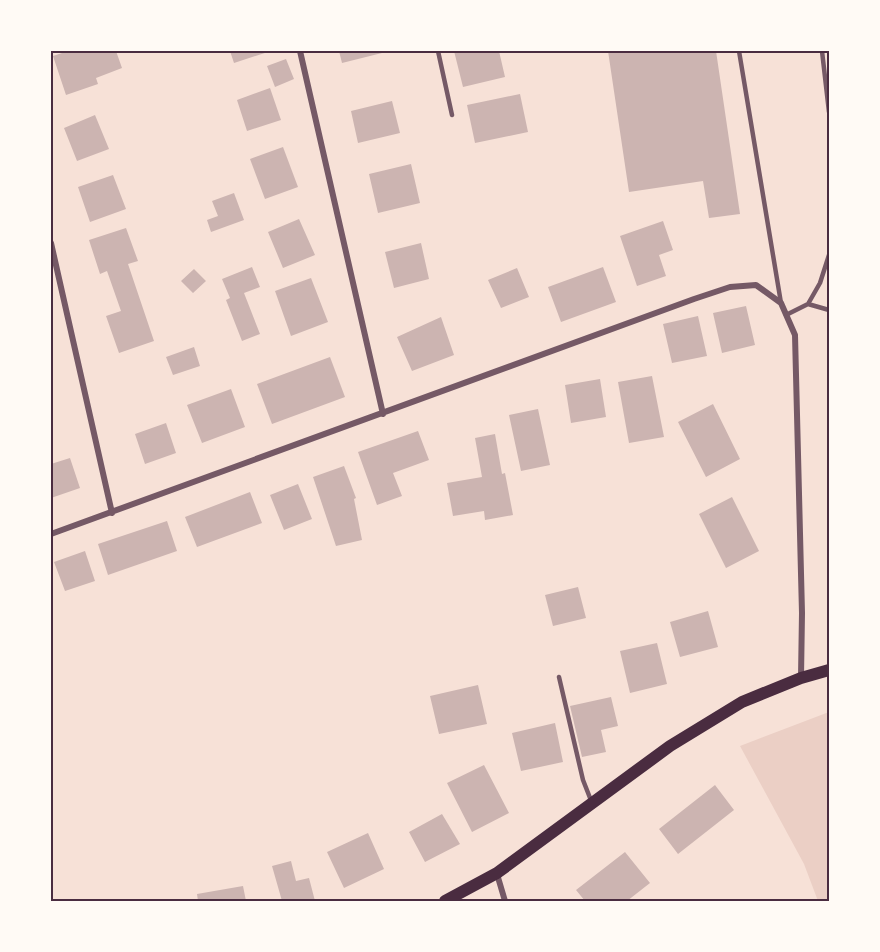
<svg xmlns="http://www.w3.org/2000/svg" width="880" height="952" font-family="Inter,sans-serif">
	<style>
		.green { fill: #ebcfc5 }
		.building { fill: #ccb4b1 }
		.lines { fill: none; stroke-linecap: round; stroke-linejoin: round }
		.service { stroke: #755966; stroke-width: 4.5 }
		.minor { stroke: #755966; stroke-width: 6 }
		.secondary { stroke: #4a2c40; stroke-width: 12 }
		.neatline { fill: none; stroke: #4a2c40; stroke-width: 2 }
	</style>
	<rect width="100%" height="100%" fill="#f7e1d7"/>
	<!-- green -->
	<path class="green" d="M829,712v189h-11l-14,-37 -64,-118z"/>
	<!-- building -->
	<path class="building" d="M68,51h48l6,17 -26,10 2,6 -32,11 -13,-39z
		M230,51h41l-37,12z
		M339,51h42l1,2 -40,10z
		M454,51h45l6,26 -42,10z
		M608,51h108l24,163 -31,4 -6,-37 -74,11z
		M286,59l8,20 -19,8 -8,-21z
		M270,88l11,32 -34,11 -10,-31z
		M520,94l8,38 -53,11 -8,-38z
		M392,101l8,32 -42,10 -7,-32z
		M95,115l14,34 -32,12 -13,-33z
		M283,147l15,40 -33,12 -15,-40z
		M411,164l9,39 -42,10 -9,-39z
		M113,175l13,34 -36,13 -12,-35z
		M234,193l10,27 -33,12 -4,-12 11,-4 -6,-15z
		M299,219l16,36 -32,13 -15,-36z
		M663,221l10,29 -14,5 7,21 -29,10 -17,-50z
		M126,228l12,33 -10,3 26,77 -35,12 -13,-37 15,-5 -14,-40 -7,3 -11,-34z
		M421,243l8,36 -35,9 -9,-36z
		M252,267l8,20 -16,6 16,41 -18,7 -16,-41 4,-2 -8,-19z
		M603,267l13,35 -55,20 -13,-35z
		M517,268l12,29 -28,11 -13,-28z
		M194,269l12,12 -13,12 -12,-12z
		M311,278l17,44 -37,14 -16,-45z
		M746,306l9,39 -33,8 -9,-40z
		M698,316l9,40 -35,7 -9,-39z
		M441,317l13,38 -42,16 -15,-34z
		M194,347l6,19 -27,9 -7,-18z
		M330,357l15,40 -73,27 -15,-40z
		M652,376l12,61 -35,6 -11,-61z
		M600,379l6,38 -35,6 -6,-38z
		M231,389l14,38 -43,16 -15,-38z
		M713,404l27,55 -34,18 -28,-55z
		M538,409l12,56 -29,6 -12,-56z
		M166,423l10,30 -31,11 -10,-30z
		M418,431l11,29 -36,13 9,23 -25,9 -19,-53z
		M495,434l7,40 3,-1 8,42 -28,5 -1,-9 -31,5 -6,-33 35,-6 -7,-39z
		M70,458l10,30 -29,10v-34z
		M344,466l12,32 -2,1 8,41 -26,6 -23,-69z
		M298,484l14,35 -28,11 -14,-35z
		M250,492l12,31 -65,24 -12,-30z
		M732,497l27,54 -33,17 -27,-54z
		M167,521l10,30 -69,24 -10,-31z
		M85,551l10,30 -30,10 -11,-29z
		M578,587l8,31 -33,8 -8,-31z
		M708,611l10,36 -38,10 -10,-35z
		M657,643l10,41 -37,9 -10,-42z
		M478,685l9,39 -48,10 -9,-38z
		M611,697l7,29 -17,4 5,22 -24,5 -12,-51z
		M555,723l8,39 -42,9 -9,-38z
		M484,765l25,48 -37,19 -25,-49z
		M715,785l19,25 -56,44 -19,-25z
		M442,814l18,30 -35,18 -16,-30z
		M368,833l16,36 -40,19 -17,-36z
		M625,852l25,31 -23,18h-42l-9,-11z
		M291,861l5,20 13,-3 6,23h-33l-10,-35z
		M243,886l3,15h-48l-1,-7z"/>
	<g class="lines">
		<!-- service -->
		<path class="service" d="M438,51l14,64
			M739,51l42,252
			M822,51l7,61
			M808,304l12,-21 9,-28
			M786,315l22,-11 21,6
			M559,677l24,103 9,23"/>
		<!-- minor -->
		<path class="minor" d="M300,51l83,363
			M51,243l61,270
			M51,534l643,-235 36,-12 26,-2 25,18 14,32 7,278 -1,64
			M497,874l8,27"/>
		<!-- secondary -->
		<path class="secondary" d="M445,901l52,-28 173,-127 72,-44 59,-24 28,-8"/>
	</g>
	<!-- border -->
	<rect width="880" height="952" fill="none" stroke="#fffaf5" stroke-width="105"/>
	<rect x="52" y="52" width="776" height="848" class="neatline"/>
</svg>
